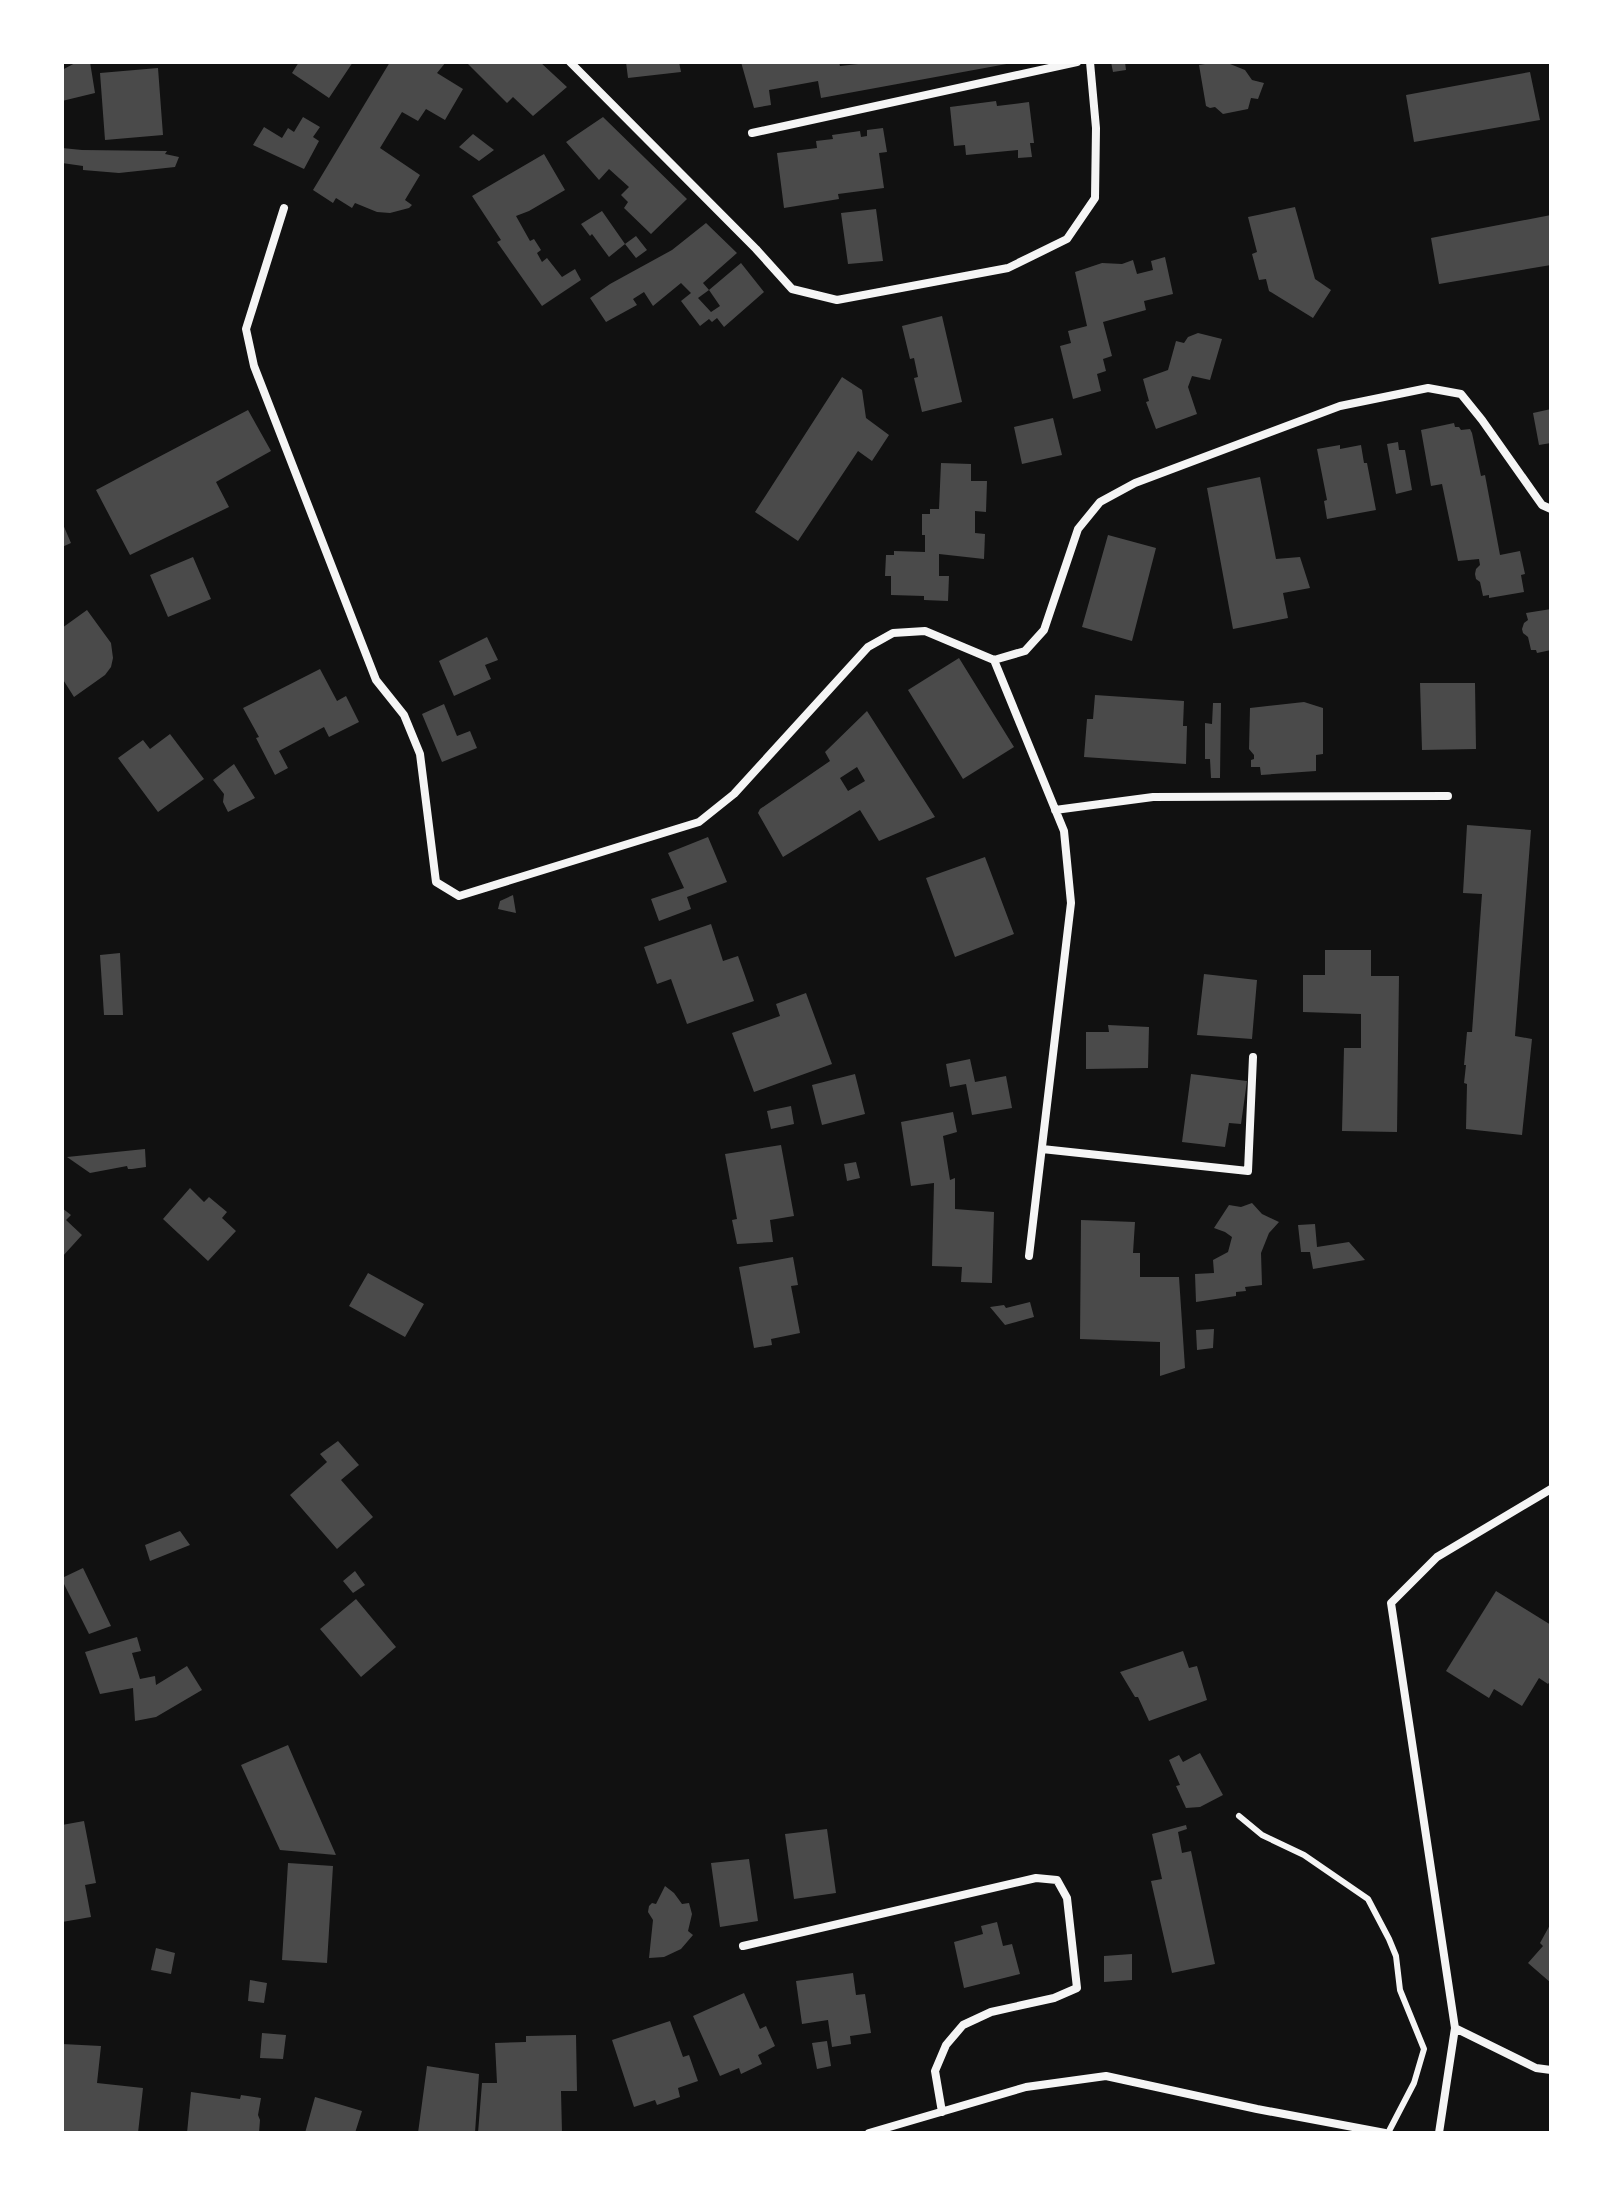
<svg xmlns="http://www.w3.org/2000/svg" width="1613" height="2195" font-family="'DejaVu Sans',sans-serif">
	<style>
		.building { fill: #4a4a4a; fill-rule: evenodd }
		.lines { fill: none; stroke-linecap: round; stroke-linejoin: round }
		.service { stroke: #f5f5f5; stroke-width: 6 }
		.minor { stroke: #f5f5f5; stroke-width: 8 }
	</style>
	<rect width="100%" height="100%" fill="#111"/>
	<!-- building -->
	<path class="building" d="M77,62h13l5,31 -33,8v-31z
		M299,62h54l-24,36 -37,-25z
		M390,62h56l-9,11 26,16 -18,31 -19,-11 -8,12 -16,-9 -22,36 40,27 -15,25 7,5 -3,3 -19,5 -13,-1 -22,-9 -3,5 -16,-10 -3,5 -20,-13z
		M466,62h74l27,25 -34,29 -20,-19 -6,6z
		M626,62h53l2,10 -53,6z
		M741,62h98l1,4 18,-2v-2l154,1 -191,35 -3,-17 -49,9 2,15 -17,3z
		M1111,62h14l1,8 -13,2z
		M1217,62h8l20,8 7,10 12,3 -6,16 -7,-1 -3,11 -25,5 -8,-7 -5,1 -4,-2 -7,-41z
		M158,68l5,67 -58,5 -5,-67z
		M1530,72l10,48 -126,22 -8,-47z
		M996,101l1,5 32,-4 5,41h-4l2,14 -14,1v-8l-52,5 -1,-10 -11,1 -4,-39z
		M303,117l17,10 -7,10 6,4 -15,28 -51,-24 11,-18 18,11 6,-10 6,4z
		M603,117l84,82 -36,35 -27,-26 4,-6 -7,-7 8,-8 -20,-18 -10,11 -33,-38z
		M883,128l4,24 -8,1 5,35 -46,6 1,5 -55,9 -7,-55 40,-5 -1,-7 17,-2 -1,-4 28,-4 1,6 6,-1v-6z
		M473,134l21,16 -15,11 -20,-14z
		M62,148l20,2 85,1 -2,3 14,3 -4,10 -56,6 -36,-3v-4l-21,-3z
		M544,154l21,36 -36,21 -13,5 14,25 4,-2 7,11 -4,3 5,9 5,-4 15,19 13,-8 6,11 -39,26 -45,-64 4,-2 -29,-44z
		M1295,207l20,72 16,11 -18,28 -44,-27 -3,-12 -7,1 -7,-26 5,-2 -9,-35z
		M876,209l7,52 -35,3 -7,-51z
		M602,211l23,33 11,-8 11,14 -11,8 -11,-14 -16,13 -17,-23 -2,2 -9,-12z
		M1551,215v50l-112,19 -8,-46z
		M706,223l31,30 -34,30 6,7 -11,8 13,14 9,-6 -11,-16 32,-27 23,29 -40,35 -7,-9 -5,4 -3,-3 -9,7 -19,-25 10,-8 -10,-10 -28,23 -9,-14 -11,7 4,6 -31,17 -16,-24 20,-14 62,-34z
		M1165,257l8,37 -29,7 2,9 -43,12 9,34 -9,3 3,12 -9,3 4,17 -28,8 -13,-53 11,-3 -3,-12 19,-5 -12,-54 27,-9 20,1 11,-4 4,14 16,-4 -2,-9z
		M942,316l20,86 -40,10 -8,-34 4,-1 -4,-19 -4,1 -8,-33z
		M1198,333l24,6 -12,41 -18,-4 -4,11 9,27 -41,15 -10,-27 3,-1 -6,-22 25,-9 8,-29 8,2 4,-6z
		M842,377l20,13 4,28 23,17 -17,26 -14,-10 -60,90 -43,-29z
		M1551,409v34l-12,2 -6,-32z
		M248,410l23,41 -55,31 13,25 -99,48 -34,-65z
		M1053,418l9,37 -40,9 -8,-37z
		M1454,423l1,4h4l2,3 9,-1 2,4 9,43 4,-1 15,80 20,-4 5,23 -4,1 3,17 -35,6v-3l-6,1 -3,-14 -4,-3 -1,-5 1,-5 4,-4 -1,-6 -21,2 -16,-77 -11,2 -10,-56z
		M1398,442l1,8h6l7,40 -16,4 -9,-50z
		M1340,445v4l21,-4 3,18h3l9,47 -49,9 -3,-18 3,-1 -10,-51z
		M941,463l30,1v17h16l-1,31 -11,-1v22l10,1 -1,25 -45,-5v22h10l-1,25 -24,-1v-4l-33,-1v-19h-6l1,-21h8v-4l31,1v-17h-3v-21h8v-5h9z
		M1260,477l16,82 24,-2 10,31 -27,5 5,25 -55,11 -26,-141z
		M62,522l9,21 -9,4z
		M1108,535l48,13 -24,93 -50,-14z
		M193,557l18,42 -43,18 -18,-42z
		M1551,609v41l-14,3 -1,-3h-5l-3,-13 -5,-4 -1,-4 2,-6 4,-3 -2,-7z
		M87,610l24,33 2,15 -2,9 -6,8 -31,22 -12,-19v-50z
		M487,637l11,23 -13,5 6,14 -37,17 -15,-35z
		M959,658l55,89 -51,32 -55,-89z
		M320,669l17,32 9,-5 13,26 -30,15 -5,-10 -45,24 9,17 -13,7 -19,-37 3,-1 -16,-29z
		M1420,683h55l1,66 -54,1z
		M1095,695l89,6 -1,25h4l-1,38 -102,-7 3,-38h6z
		M1304,702l19,6v46l-7,1v16l-55,4 -1,-8h-9v-7l3,-1v-4l-5,-6 1,-41z
		M1213,703h8l-1,75h-9l-1,-19h-5v-36l7,1z
		M444,704l13,32 13,-5 7,17 -35,14 -20,-48z
		M867,711l68,106 -56,24 -19,-31 -77,47 -25,-44 2,-4 70,-48 -5,-9zM857,767l8,14 -17,10 -8,-13z
		M170,734l34,45 -46,33 -40,-54 25,-18 7,9z
		M234,764l21,34 -27,14 -5,-10 1,-8 -11,-14z
		M1467,825l64,5 -16,206 17,3 -10,96 -56,-6 1,-45 -3,-1 2,-18h-2l3,-33h5l10,-138 -19,-1z
		M708,837l19,45 -40,15 4,12 -32,12 -8,-22 33,-11 -16,-35z
		M985,857l29,77 -59,23 -29,-79z
		M513,895l3,18 -18,-4 2,-8z
		M711,924l12,37 15,-5 16,45 -67,23 -16,-45 -14,5 -13,-37z
		M1325,950h46v26h28l-2,156 -55,-1 2,-83h17v-34l-58,-2v-37h22z
		M120,953l3,62h-19l-4,-60z
		M1204,974l53,6 -5,59 -55,-4z
		M806,993l26,71 -78,28 -22,-59 48,-17 -4,-12z
		M1108,1025l41,2 -1,41 -62,1v-37h23z
		M970,1059l5,23 31,-6 6,32 -40,7 -6,-31 -16,3 -4,-23z
		M855,1074l10,40 -43,11 -10,-40z
		M1191,1074l56,7 -6,43 -12,-1 -4,24 -43,-5z
		M791,1106l3,18 -23,5 -4,-18z
		M953,1112l4,20 -14,4 7,44 5,-2v31l39,3 -2,71 -31,-1 1,-15 -30,-1 2,-83 -23,3 -10,-64z
		M781,1145l13,71 -24,4 3,22 -36,2 -5,-24 5,-1 -12,-65z
		M145,1149l1,18 -14,2h-4l-1,-3 -37,7 -23,-16z
		M856,1162l4,16 -13,3 -3,-17z
		M190,1188l14,14 5,-5 18,15 -5,6 14,13 -28,30 -45,-42z
		M1252,1203l10,11 17,8 -10,11 -8,20 1,32 -17,2 1,4 -10,1v4l-40,6 -1,-28 19,-1 -1,-13 15,-8 4,-15 -7,-5 -11,-4 15,-23 12,2z
		M62,1208l9,7 -5,5 16,15 -20,22z
		M1081,1220l54,2 -2,31h7v24h39l6,91 -25,8v-34l-80,-3z
		M1315,1224l2,23 32,-5 16,18 -52,9 -3,-17h-9l-3,-27z
		M793,1257l5,28 -7,1 9,47 -29,6 1,6 -18,3 -15,-81z
		M368,1273l56,31 -19,33 -56,-31z
		M1030,1302l4,15 -29,8 -15,-18 14,-2 2,3z
		M1214,1329l-1,19 -16,2 -1,-20z
		M338,1441l21,24 -18,15 32,37 -36,32 -47,-54 37,-33 -7,-8z
		M180,1531l10,14 -40,16 -5,-16z
		M83,1568l28,58 -22,8 -27,-54v-2z
		M355,1571l10,14 -12,8 -10,-12z
		M1496,1591l55,34v55l-3,4 -9,-6 -17,28 -28,-17 -5,9 -43,-27z
		M356,1599l40,48 -35,30 -41,-48z
		M137,1637l4,14 -9,2 8,26 15,-3 1,9 31,-19 15,24 -46,27 -21,4 -2,-33 -33,6 -15,-42z
		M1183,1651l6,17 8,-2 10,34 -58,21 -11,-24h-3l-15,-25z
		M288,1745l15,35 33,75 -56,-5 -39,-85z
		M1200,1753l23,42 -23,12 -14,1 -10,-22 4,-1 -11,-25 10,-5 4,7z
		M84,1821l12,62 -11,2 6,32 -29,5v-97z
		M1186,1825l1,4 -9,3 4,21 9,-2 24,113 -43,9 -21,-92 11,-2 -10,-45z
		M827,1829l9,64 -42,6 -9,-65z
		M749,1859l9,62 -38,6 -9,-64z
		M288,1863l45,3 -6,97 -45,-3z
		M665,1886l9,7 8,11 7,-1 3,11 -4,17 5,4 -12,14 -17,8 -15,1 4,-38 -5,-8 1,-6 3,-3 4,1z
		M997,1922l6,24 9,-2 8,30 -56,14 -10,-46 29,-8 -2,-8z
		M1551,1923v60l-23,-20 15,-17 -3,-3z
		M156,1948l19,5 -4,21 -20,-4z
		M1132,1954v26l-28,2v-26z
		M853,1973l3,22 9,-1 6,39 -21,3 1,8 -19,3 -4,-27 -26,4 -6,-43z
		M250,1980l17,3 -3,20 -16,-2z
		M744,1993l16,36 6,-3 9,20 -17,9 4,9 -21,10 -2,-6 -19,8 -27,-60z
		M670,2021l13,36 6,-2 9,26 -20,7 2,9 -23,8 -2,-5 -21,7 -22,-67z
		M262,2033l24,2 -3,24 -23,-1z
		M576,2035l1,56h-16l1,42h-84l4,-50h15l-2,-40 31,-1v-6z
		M827,2041l4,25 -14,3 -5,-26z
		M62,2044l39,2 -4,37 46,5 -5,45h-76z
		M427,2066l52,8 -4,59h-57z
		M191,2092l49,7 1,-4 20,3 -3,17 2,5 -1,13h-72z
		M315,2097l47,14 -7,22h-50z"/>
	<g class="lines">
		<!-- service -->
		<path class="service" d="M1239,1816l23,19 42,20 64,44 21,40 7,17 4,34 24,59 -10,34 -26,50"/>
		<!-- minor -->
		<path class="minor" d="M570,62l186,187 36,40 45,11 171,-32 59,-29 28,-41 1,-70 -6,-66
			M752,133l325,-71
			M284,208l-38,121 8,37 122,314 28,35 16,39 16,128 23,14 240,-74 35,-28 134,-147 25,-14 32,-2 69,29 31,-9 19,-21 34,-101 22,-27 35,-19 205,-77 88,-18 33,6 21,26 60,85 9,4
			M994,660l70,171 7,72 -42,353
			M1055,810l98,-13 295,-1
			M1042,1149l206,22 5,-114
			M1551,1489l-114,68 -46,46 64,425 81,40 15,2
			M743,1946l293,-68 21,2 10,18 10,90 -23,10 -63,14 -28,13 -17,20 -11,26 7,41
			M869,2133l157,-46 80,-11 151,33 128,24
			M1439,2133l16,-105"/>
	</g>
	<!-- border -->
	<rect width="1613" height="2195" fill="none" stroke="#ffffff" stroke-width="128"/>
</svg>
